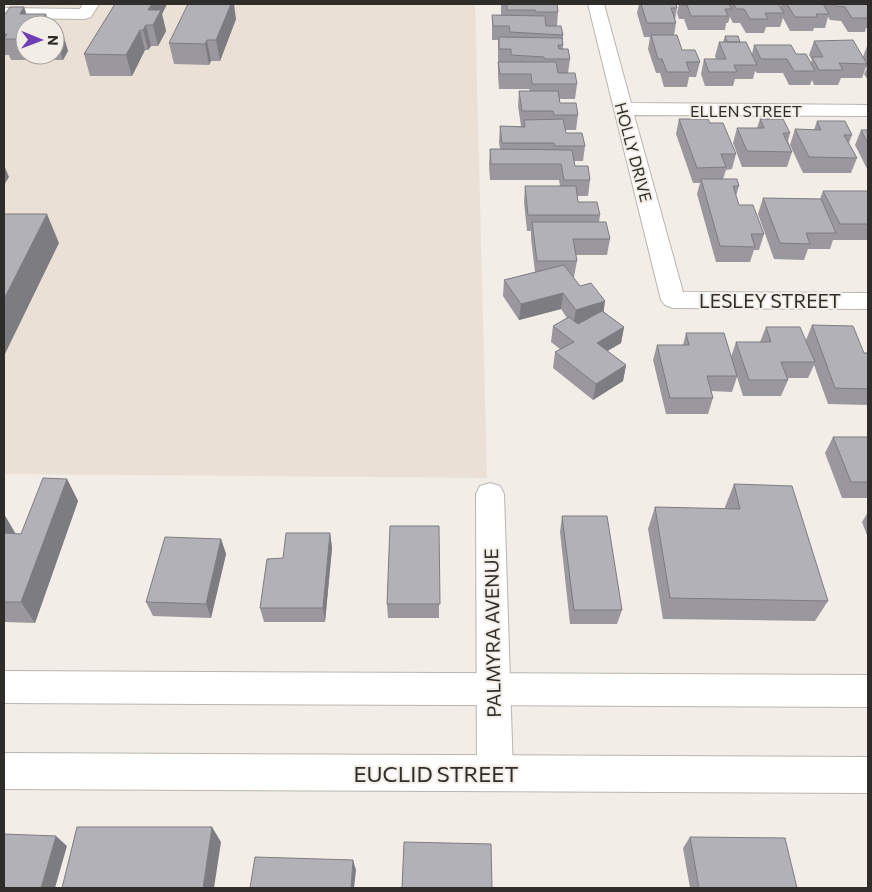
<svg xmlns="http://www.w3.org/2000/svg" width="872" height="892" font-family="Commissioner,sans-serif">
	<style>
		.built { fill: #ebe0d5; fill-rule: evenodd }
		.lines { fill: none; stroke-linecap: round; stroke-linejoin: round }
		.minor-casing { stroke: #bab5af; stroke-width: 2 }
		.major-casing { stroke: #bab5af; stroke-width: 2 }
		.minor { fill: #fff; fill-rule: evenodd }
		.major { fill: #fff; fill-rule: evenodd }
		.wall { fill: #9a989e }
		.shaded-wall { fill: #7d7c81 }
		.building { fill: #b3b1b8; stroke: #7d7c81 }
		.labels { text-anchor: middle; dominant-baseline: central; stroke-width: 4; stroke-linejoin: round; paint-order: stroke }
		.far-street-label { font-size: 16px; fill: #2e2d2a; stroke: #f2ede7 }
		.street-label { font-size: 19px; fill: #2e2d2a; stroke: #f2ede7 }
		.near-street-label { font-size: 22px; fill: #2e2d2a; stroke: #f2ede7 }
	</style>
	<rect width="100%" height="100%" fill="#f2ede7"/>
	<!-- built -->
	<path class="built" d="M4,4h471l12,474 -483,-4zM25,25h30v30h-30z"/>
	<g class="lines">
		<!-- minor casing -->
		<g class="minor-casing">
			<path id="minor" d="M83,4h16l-8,13 -6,2 -81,-1v-10l76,1z
				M588,4h16l27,99 237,2v11l-234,-1 49,177 185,1v16l-195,-1 -8,-3 -4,-5z
				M490,483l10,3 4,8 9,279 -5,13 -13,5 -13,-5 -5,-13 -1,-279 4,-8z"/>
		</g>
		<!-- major casing -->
		<g class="major-casing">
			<path id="major" d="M4,671l864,4v32l-864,-4z
				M4,753l864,4v36l-864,-4z"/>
		</g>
		<!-- minor -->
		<use href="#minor" class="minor"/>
		<!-- major -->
		<use href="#major" class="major"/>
	</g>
	<!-- wall -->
	<path class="wall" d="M115,4h52l-5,10 4,17 -8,15h-7l-3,4h-3l-13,26h-42l-6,-22z
		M501,4h56l1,8 -1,14 6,9v14l7,10 -2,14 9,11 -2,15h-15v4l18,12 -2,15h-11l1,3 19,13 -2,15h-9l1,5 15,14 -2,16h-11l1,6 22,13 -1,7 11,17 -3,16h-31l1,6 -3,16h-1l7,9 24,26 20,15 -3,16 -14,8 19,14 -3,16 -30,19 -40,-32 2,-16 5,-3 -9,-7 2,-16 14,-8 -6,-9 -42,11 -16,-24 1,-16 31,-8 -4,-34v-7h-4l-3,-29 1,-16h35l-1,-6h-69l-1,-15 1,-16h10l-1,-7 1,-16h21l-3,-20 1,-15h11l-1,-2h-30l-1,-13v-36h-6v-25h9z
		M639,4h37l1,4 -2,12 1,3 -2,12 8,15 18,12 -4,15h-7l-2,10h-23l-4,-14h-4l-8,-24 2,-12h-6l-7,-24z
		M679,4h99l2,3 1,-3h87v24h-2l-1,4h-17l-7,-11 -11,-1 -2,-3 -3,11h-11l-1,3h-23l-7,-13 -3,9h-14l-2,6h-18l-6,-10h-7l-3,-6 -2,6h-2l-1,7h-37l-4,-11h-5l-2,-6z
		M24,7l2,7 -1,11v30h30v-24h7l6,20 -5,9h-52l-2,-5h-5v-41z
		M236,19l-16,42h-9l-2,4 -35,-1 -5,-21z
		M725,36l15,6 12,12 2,-9 42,9 15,8 1,-2 -3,-5 5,-14 49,16 4,-11h1v34l-4,-6 3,-6 -1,-1 -4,11h-21l-3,7h-24l-2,-5 -2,5h-21l-6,-12h-26l-2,-2 -2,8h-18l-2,7h-28l-4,-12 3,-15h12l-1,-3 4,-14h4z
		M679,119l31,4 26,31 -4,15 -6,1 -3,9 16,7 -3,10 3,9 25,29 -5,16h-5l-4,12h-34l-19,-68 3,-11h-7l-17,-49z
		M760,119l30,14 -2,8 4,11 -5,15h-45l-9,-24 4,-15h20z
		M817,121l35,14 -3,8 8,15 -6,15h-48l-13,-28 5,-16 19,1z
		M861,130h7v41l-13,-26z
		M823,191h45v51l-1,-2h-34l-3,9h-22l-4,11 -30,-1 -16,-45 5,-16 57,1z
		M812,325l52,28h4v52l-40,-1 -14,-39 -6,13h-21l1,2 -7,16h-38l-6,-19 -5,15 -21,-1 2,7 -5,16h-42l-13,-54 4,-15h26l3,-12 45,24 5,-15h24l6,-15 40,13z
		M833,437h35v61h-26l-17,-45z
		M67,479l11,22 -43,122 -31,-1v-108l12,20h5z
		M734,484l94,117 -13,20 -152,-2 -15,-90 7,-22 70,2v-2z
		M868,512v26l-6,-16z
		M562,516l60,94 -5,14h-47l-10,-92z
		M439,526v92h-51l-1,-14z
		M330,533l2,15 -7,74h-61l-4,-14z
		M221,539l5,15 -15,64 -58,-2 -7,-14z
		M690,837l107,51h-107l-7,-40z"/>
	<!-- shaded-wall -->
	<path class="shaded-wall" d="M152,4h15l-5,10 4,17 -8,15 -5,-21 -5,-15z
		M231,4h3l2,15 -16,42 -4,-21z
		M24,7l6,18 -10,-11z
		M46,14l4,11h-11z
		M146,25l5,21 -3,4 -5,-20z
		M140,30l5,20 -13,26 -6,-21z
		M62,31l6,20 -5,9 -6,-21z
		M207,40l4,21 -2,4 -4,-21z
		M4,165l5,12 -5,8z
		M47,214l12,29 -55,113v-57z
		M563,293l-2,16 -42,11 2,-16z
		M605,301l-2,16 -30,8 3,-15z
		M624,327l-3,16 -27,16 3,-16z
		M626,365l-3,16 -30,19 3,-16z
		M67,479l11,22 -43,122 -14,-21z
		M4,514l12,21 -12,13z
		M330,533l2,15 -7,74 -2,-14z
		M221,539l5,15 -15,64 -5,-14z
		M212,827l9,15 -7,46h-11z
		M56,836l11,10 -12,42h-14z
		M353,860l3,10 -2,18h-3z"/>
	<!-- building -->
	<path class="building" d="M115,4h37l-4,6h13l-8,15h-7l-3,5h-3l-14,25 -42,-1z
		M188,4h43l-15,36h-9l-2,4 -36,-1z
		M507,4h50l1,8h-22l-1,-2h-28z
		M641,4h35l1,4h-6l5,15h-29z
		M682,4h47l3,5h-7l3,7h-37l-4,-11h-5z
		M733,4h45l6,9h-19l3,6h-18l-6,-10h-7z
		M787,4h36l6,10h-13l1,3h-22z
		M833,4h35v10h-1l1,4h-16l-7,-11 -10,-1z
		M10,7h14l-4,7h26l-7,11h-14v14h-21l3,-5h-3v-20l2,-1z
		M492,15l53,1 1,10h15l2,9 -53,-3 -1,-6h-16z
		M55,31h7l-5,8h-2z
		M651,35h26l5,15h13l5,12h-14l4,10h-23l-5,-13h-4z
		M725,36h13l2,6h-13z
		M499,37l63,1 1,7h-5l1,4h9l2,10h-25l-1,-2 -33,-2v-6h-12z
		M853,40l14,24 -28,-1 4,7h-24l-7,-13h11l-9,-16z
		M719,42h27l11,23h-23l3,7h-28l-5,-13h22z
		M754,45h37l5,9h10l9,17h-21l-7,-12h-26z
		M498,62h58l2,11h17l2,11h-45l-1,-10h-31z
		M519,91h39l2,12h16l2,12h-24l-1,-4h-31z
		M563,119l3,14h16l3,13h-30l-1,-3h-52l-2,-17 25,1 -1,-7z
		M679,119h29l2,4h13l13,31h-15l5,13 -29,1z
		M760,119h23l7,14h-7l9,19 -45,-1 -10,-23h27z
		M817,121h28l7,14h-8l13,23 -48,-1 -14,-28 26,1z
		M861,130h7v14z
		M490,149l82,1 3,16h13l2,14h-26l-3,-16h-70z
		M701,179h36l2,7h-6l6,19h14l11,29h-13l4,13 -35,-1z
		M525,186h51l2,16h19l3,13h-72z
		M823,191h45v33h-28z
		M763,198l58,1 15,34h-30l4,11 -30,-1z
		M4,214h43l-43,85z
		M532,222h74l4,17h-37l4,22h-40z
		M564,265l16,21 11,-3 14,18 -29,9 -13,-17 -42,11 -17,-24z
		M602,311l22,16 -27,16 29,22 -30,19 -41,-32 19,-10 -21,-16 16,-9 9,7z
		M812,325l41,1 11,27h4v36l-33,-1z
		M766,327h34l15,35h-34l7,18h-39l-13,-38h35z
		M686,333h38l13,43h-30l6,22h-43l-13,-53h32z
		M833,437h35v45h-17z
		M43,478l24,1 -46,123h-17v-69l17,1z
		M734,484l58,2 36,115 -158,-3 -15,-91 85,2z
		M562,516h45l15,94h-48z
		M390,526h49l1,78h-53z
		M286,533h44l-7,75h-63l7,-49 16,-1z
		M165,537l56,2 -15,65 -60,-2z
		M77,827h135l-9,61h-141z
		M4,834l52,2 -15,52h-37z
		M690,837l95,1 12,50h-98z
		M404,842l87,2 1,44h-90z
		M255,857l98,3 -2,28h-101z"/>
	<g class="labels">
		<!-- far-street labels -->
		<g class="far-street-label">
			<text x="746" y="110">ELLEN STREET</text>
			<text transform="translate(634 152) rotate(75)">HOLLY DRIVE</text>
		</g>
		<!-- street labels -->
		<g class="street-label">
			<text x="770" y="300">LESLEY STREET</text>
			<text transform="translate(492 633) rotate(-91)">PALMYRA AVENUE</text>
		</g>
		<!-- near-street labels -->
		<g class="near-street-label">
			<text x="436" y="773">EUCLID STREET</text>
		</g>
	</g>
	<!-- border -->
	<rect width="872" height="892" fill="none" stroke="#2e2d2a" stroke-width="10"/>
	<!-- north arrow -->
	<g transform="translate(40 40) rotate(91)"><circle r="24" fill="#f2ede7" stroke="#a4a09b"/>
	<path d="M0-4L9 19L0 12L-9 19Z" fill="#713db4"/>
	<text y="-8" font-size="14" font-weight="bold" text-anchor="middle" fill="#2e2d2a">N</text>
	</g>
</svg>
